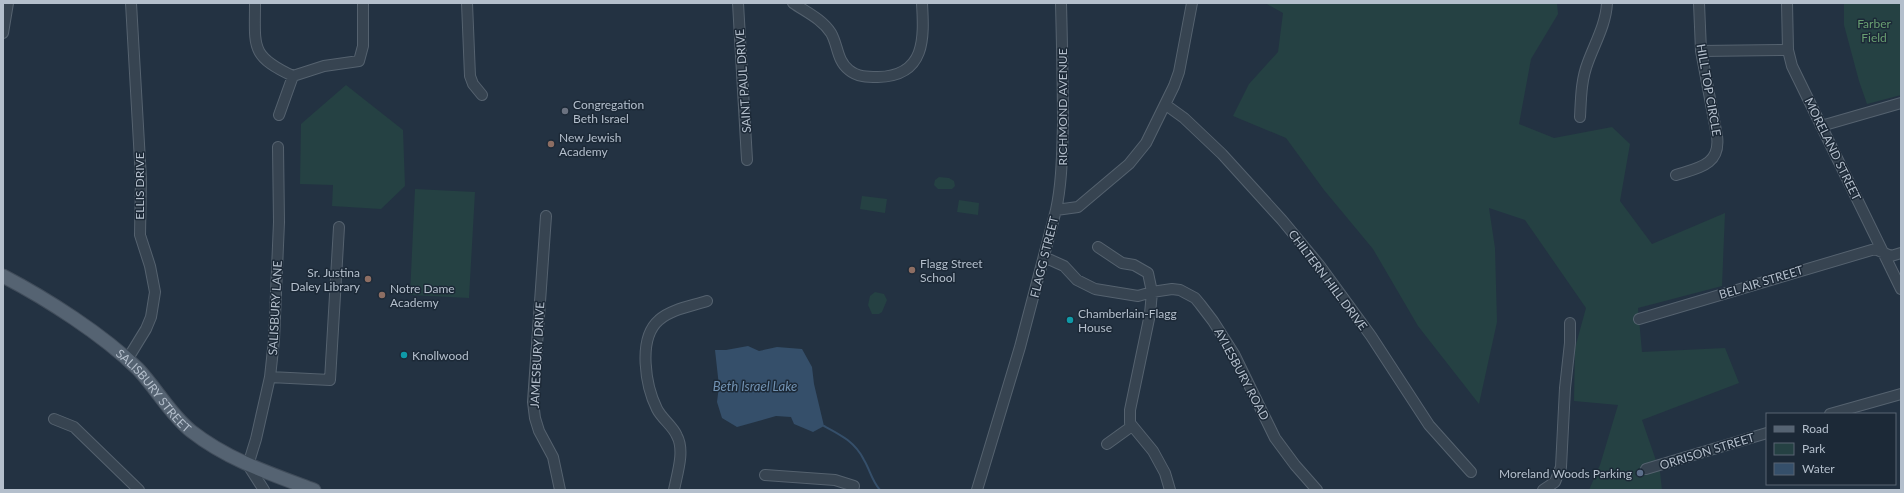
<svg xmlns="http://www.w3.org/2000/svg" width="1904" height="493" font-family="Lato,sans-serif">
	<style>
		.green { fill: #254143 }
		.water { fill: #354f6a }
		.lines { fill: none; stroke-linecap: round; stroke-linejoin: round }
		.stream { stroke: #354f6a; stroke-width: 2 }
		.minor-casing { stroke: #55626f; stroke-width: 12 }
		.major-casing { stroke: #414d5b; stroke-width: 15 }
		.minor { stroke: #374451; stroke-width: 10 }
		.major { stroke: #556372; stroke-width: 13 }
		.worship-dot { fill: #6b7280; stroke: #1c2937; stroke-width: 1.5 }
		.education-dot { fill: #8d6e63; stroke: #1c2937; stroke-width: 1.5 }
		.culture-dot { fill: #0f9aa8; stroke: #1c2937; stroke-width: 1.5 }
		.service-dot { fill: #5c6f8a; stroke: #1c2937; stroke-width: 1.5 }
		.labels { text-anchor: middle; dominant-baseline: central; stroke-width: 3; stroke-linejoin: round; paint-order: stroke }
		.park-label { font-size: 12px; fill: #699f71; stroke: #1c2937 }
		.street-label { font-size: 12px; fill: #b4bfcc; stroke: #1c2937 }
		.poi-label { font-size: 12px; fill: #b4bfcc; stroke: #1c2937; text-anchor: start }
		.water-label { font-size: 13px; font-style: italic; fill: #7192b2; stroke: #1c2937 }
	</style>
	<rect width="100%" height="100%" fill="#233242"/>
	<!-- green -->
	<path class="green" d="M1265,3h292l1,11 -27,45 -12,65 35,14 58,-11 18,17 -10,57 32,43 73,-31 -3,73 -84,22 4,44 83,-4 14,35 -97,37 18,52 2,18h-73l11,-25 18,-60 -44,-4 1,-53 11,-40 -61,-88 -36,-12 6,40 2,74 -18,82 -61,-78 -45,-77 -49,-59 -38,-52 -53,-22 16,-32 29,-32 5,-39z
		M1844,3h57v92l-34,9 -8,-23 -15,-56z
		M346,85l57,45 2,56 -24,23 -49,-3 1,-21 -33,-1 1,-60z
		M939,177l10,1 5,3 1,5 -3,3h-14l-4,-4 1,-5z
		M415,189l60,3 -6,106 -59,-3z
		M862,196l25,3 -2,14 -25,-4z
		M959,200l20,3 -1,12 -21,-3z
		M875,292l9,2 3,6 -5,12 -3,2h-7l-4,-9 2,-9z"/>
	<!-- water -->
	<path class="water" d="M748,346l11,5 18,-4 25,2 10,18 2,17 10,42 -11,6 -19,-8 -3,-7 -15,-1 -39,11 -15,-9 -5,-16 2,-16 -4,-36h11z"/>
	<g class="lines">
		<!-- stream -->
		<path class="stream" d="M824,426c17,9 31,16 40,34 6,10 8,21 16,30"/>
		<!-- minor casing -->
		<g class="minor-casing">
			<path id="minor" d="M255,3c0,44 -5,53 38,73l31,-10 35,-5 4,-15v-43
				M467,3l3,73 3,8 9,11
				M738,3l9,157
				M793,3c13,9 29,16 38,30 7,12 6,28 18,37 8,7 19,7 29,7 48,-1 46,-39 44,-74
				M1787,3l1,47 4,16 109,223
				M3,33l5,-30
				M1701,51l87,-1
				M1166,105l18,13 38,36 60,66 38,46 51,70 58,89 42,47
				M279,115l14,-39
				M1580,117c1,-19 1,-37 8,-55 7,-19 18,-38 19,-59
				M1821,126l80,-23
				M1676,175c22,-7 45,-10 41,-39l-16,-85 -2,-48
				M1056,210c6,-28 6,-56 7,-85 0,-41 -1,-81 -2,-122
				M546,216l-13,186 2,16 4,13 14,26 7,33
				M1098,247l24,16 12,2 14,8 4,19 20,-3 8,1 15,8 5,6 13,17 21,33 41,84 20,27 22,25
				M1044,257l20,9 13,14 18,9 43,7 14,-4 -2,22 -20,96v13l23,28 12,22 5,17
				M1639,319l236,-70 16,7 10,-3
				M127,360l19,-31 5,-12 4,-25 -5,-26 -10,-31 1,-56 -10,-176
				M270,377l60,3 9,-153
				M1830,414l71,-20
				M54,419l20,8 65,63
				M1107,444l25,-18
				M1646,469l121,-36
				M765,475l70,5 19,6 -1,4
				M264,490l-16,-25 8,-26 14,-62 4,-37 5,-118 -1,-75
				M674,490c3,-16 11,-39 3,-54 -4,-10 -15,-17 -20,-27 -11,-22 -20,-70 2,-89 12,-11 33,-14 48,-19
				M977,490l43,-143 36,-137 22,-3 51,-43 17,-21 28,-57 5,-14 13,-69
				M1543,490l12,-8 6,-15 4,-79 5,-45v-20"/>
		</g>
		<!-- major casing -->
		<g class="major-casing">
			<g id="major">
				<path id="s1" d="M3,276c44,23 99,58 135,93 18,19 32,45 53,62 37,29 80,43 123,59"/>
			</g>
		</g>
		<!-- minor -->
		<use href="#minor" class="minor"/>
		<!-- major -->
		<use href="#major" class="major"/>
	</g>
	<!-- markers -->
	<circle class="worship-dot" cx="565" cy="111" r="4"/>
	<g class="education-dot">
		<circle cx="551" cy="144" r="4"/>
		<circle cx="912" cy="270" r="4"/>
		<circle cx="368" cy="279" r="4"/>
		<circle cx="382" cy="295" r="4"/>
	</g>
	<g class="culture-dot">
		<circle cx="1070" cy="320" r="4"/>
		<circle cx="404" cy="355" r="4"/>
	</g>
	<circle class="service-dot" cx="1640" cy="473" r="4"/>
	<g class="labels">
		<!-- park labels -->
		<g class="park-label">
			<text x="1874" y="23">Farber<tspan x="1874" dy="14">Field</tspan></text>
		</g>
		<!-- street labels -->
		<g class="street-label">
			<text transform="translate(743 81) rotate(-94)">SAINT PAUL DRIVE</text>
			<text transform="translate(1709 90) rotate(80)">HILL TOP CIRCLE</text>
			<text transform="translate(1062 107) rotate(-90)">RICHMOND AVENUE</text>
			<text transform="translate(1833 149) rotate(64)">MORELAND STREET</text>
			<text transform="translate(139 186) rotate(-90)">ELLIS DRIVE</text>
			<text transform="translate(1044 257) rotate(-76)">FLAGG STREET</text>
			<text transform="translate(1328 280) rotate(53)">CHILTERN HILL DRIVE</text>
			<text transform="translate(1761 282) rotate(-17)">BEL AIR STREET</text>
			<text transform="translate(275 308) rotate(-87)">SALISBURY LANE</text>
			<text transform="translate(537 355) rotate(-87)">JAMESBURY DRIVE</text>
			<text transform="translate(1242 374) rotate(62)">AYLESBURY ROAD</text>
			<text stroke="none"><textPath href="#s1" startOffset="191">SALISBURY STREET</textPath></text>
			<text transform="translate(1707 451) rotate(-17)">ORRISON STREET</text>
		</g>
		<!-- poi labels -->
		<g class="poi-label">
			<text x="573" y="104">Congregation<tspan x="573" dy="14">Beth Israel</tspan></text>
			<text x="559" y="137">New Jewish<tspan x="559" dy="14">Academy</tspan></text>
			<text x="920" y="263">Flagg Street<tspan x="920" dy="14">School</tspan></text>
			<text x="360" y="272" text-anchor="end">Sr. Justina<tspan x="360" dy="14">Daley Library</tspan></text>
			<text x="390" y="288">Notre Dame<tspan x="390" dy="14">Academy</tspan></text>
			<text x="1078" y="313">Chamberlain-Flagg<tspan x="1078" dy="14">House</tspan></text>
			<text x="412" y="355">Knollwood</text>
			<text x="1632" y="473" text-anchor="end">Moreland Woods Parking</text>
		</g>
		<!-- water labels -->
		<g class="water-label">
			<text x="755" y="386">Beth Israel Lake</text>
		</g>
	</g>
	<!-- border -->
	<rect width="1904" height="493" fill="none" stroke="#b4bfcc" stroke-width="8"/>
	<!-- legend -->
	<rect x="1766" y="413" width="130" height="72" fill="#1c2937" stroke="#596573"/>
	<rect x="1774" y="426" width="20" height="6" fill="#556372" stroke="#596573"/>
	<text x="1802" y="433" font-size="12" fill="#b4bfcc">Road</text>
	<rect x="1774" y="443" width="20" height="12" fill="#254143" stroke="#596573"/>
	<text x="1802" y="453" font-size="12" fill="#b4bfcc">Park</text>
	<rect x="1774" y="463" width="20" height="12" fill="#354f6a" stroke="#596573"/>
	<text x="1802" y="473" font-size="12" fill="#b4bfcc">Water</text>
</svg>
